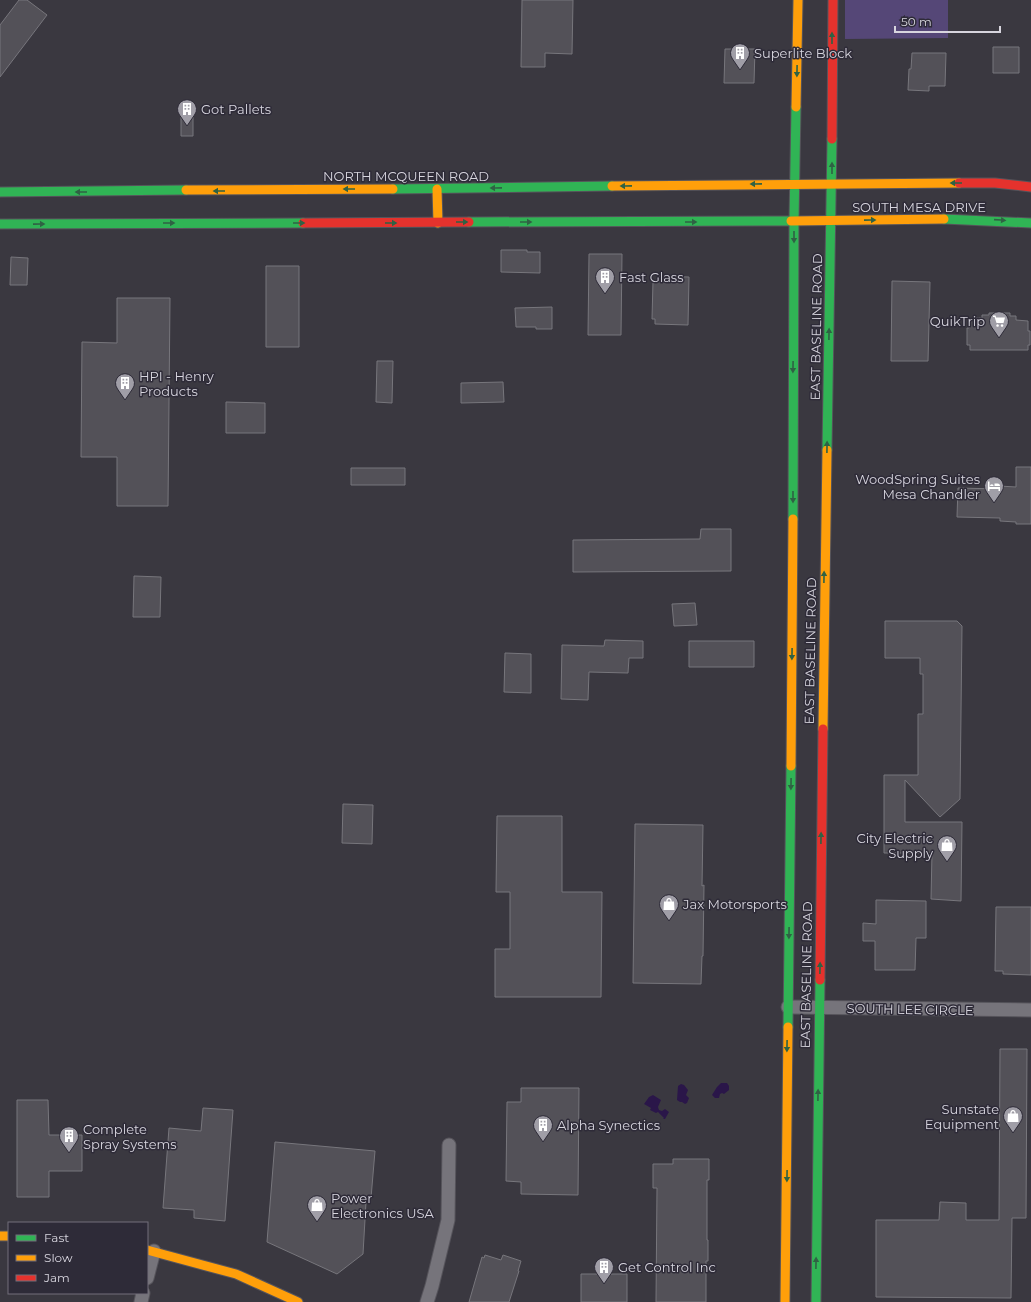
<svg xmlns="http://www.w3.org/2000/svg" width="1031" height="1302" font-family="Montserrat,sans-serif">
	<style>
		.green { fill: #554777 }
		.water { fill: #2a1649 }
		.building { fill: #535158; stroke: #77767c }
		.lines { fill: none; stroke-linecap: round; stroke-linejoin: round }
		.street-casing { stroke: #56545b; stroke-width: 15 }
		.fast-casing { stroke: #56545b; stroke-width: 11 }
		.slow-casing { stroke: #56545b; stroke-width: 11 }
		.jam-casing { stroke: #56545b; stroke-width: 11 }
		.street { stroke: #76747b; stroke-width: 13 }
		.fast { stroke: #30b455; stroke-width: 9 }
		.slow { stroke: #ff9f0a; stroke-width: 9 }
		.jam { stroke: #e5322d; stroke-width: 9 }
		.oneway { fill: #2f6244 }
		.labels { text-anchor: middle; dominant-baseline: central; stroke-width: 3; stroke-linejoin: round; paint-order: stroke }
		.poi-label { font-size: 13px; fill: #d7d5de; stroke: #2e2b38; text-anchor: start }
		.street-label { font-size: 13px; fill: #d7d5de; stroke: #2e2b38 }
	</style>
	<rect width="100%" height="100%" fill="#3a3840"/>
	<!-- green -->
	<path class="green" d="M845,0h103v38l-103,1z"/>
	<!-- water -->
	<path class="water" d="M721,1083h6l2,3v4l-5,4 -2,-1 -2,1 -1,4h-4l-3,-3 5,-8z
		M681,1084l3,1 4,5 -2,5 3,3 -2,5 -2,1 -3,-2h-2l-3,-2 1,-14z
		M653,1095l8,5 -3,7 1,3 3,1 3,-2 4,3 -4,7h-2l1,-1 -6,-6 -2,1 -6,-3 1,-2 -7,-4 5,-7z"/>
	<!-- building -->
	<path class="building" d="M19,0h8l20,15 -47,62v-52z
		M522,0h51l-1,54 -27,-1v14h-24z
		M993,47h26v26h-26z
		M725,49h30l-1,34h-30z
		M912,53h34l-1,33h-16v5l-21,-1 1,-21h2z
		M181,116h12v20h-12z
		M501,250h26v2h13v21l-39,-1z
		M589,254h33l-1,81h-33z
		M11,257l17,1 -1,27h-17z
		M266,266h33v81h-33z
		M658,276l31,1 -1,48 -33,-1v-5h-3l1,-38h5z
		M892,281l38,1 -2,79h-37z
		M117,298h53l-2,208h-51v-49h-36l1,-115 35,1z
		M552,307v22h-16v-2h-20l-1,-19z
		M989,313h21v3h6v4l12,1v10h2v14h-2v5h-58v-5h-3v-17h2l1,-8h4v-2h8v-3h7z
		M377,361h16l-1,42 -16,-1z
		M503,382l1,20 -43,1v-20z
		M226,402l39,1v30h-39z
		M1016,467h15v57h-15v-2l-16,-1v-3l-43,-1 1,-29 41,1v-3l17,1z
		M351,468h54v17h-54z
		M701,529h30v42l-158,1v-32l127,-1z
		M134,576l27,1 -1,40h-27z
		M695,603l2,22 -23,1 -2,-22z
		M885,621h72l5,5 -2,173 -20,18 -35,-37v42h57l-1,79 -30,-2 1,-46h-48v-78h34v-61h5v-40h-3v-16h-35z
		M605,640l38,1v17h-14l-1,15 -39,-1 -1,28 -27,-1 1,-54 42,1z
		M689,641h65v26h-65z
		M505,653l26,1v39l-27,-1z
		M343,804l30,1 -1,39 -30,-1z
		M497,816h65v76h40l-1,105h-106v-48h15v-57h-14z
		M635,824l68,1 -1,61 2,-1 -1,71h-1l-1,28 -68,-1z
		M876,900l50,1v37h-10l-1,32h-40v-29h-12v-18l13,1z
		M996,907h35v68l-28,-1v-3h-8z
		M1000,1049h27l-1,169h-14l-1,80 -135,-1v-77h63l1,-18 26,1v17h33z
		M521,1088h58l-1,107 -57,-1v-12l-15,-1 1,-79h14z
		M17,1100h31l1,35h33v36h-33v26h-32z
		M203,1108l30,2 -8,111 -31,-3v-8l-31,-2 6,-80 32,3z
		M275,1142l100,9 -4,47 -5,4 -3,52 -26,20 -70,-32z
		M673,1159h36v21h-2v60h1v21h-2v41h-50l1,-114h-4v-24h20z
		M485,1255l16,5 2,-5 18,6 -3,10h1l-10,31h-40l13,-45 2,1z
		M581,1274h46v28h-46z"/>
	<g class="lines">
		<!-- street casing -->
		<g class="street-casing">
			<path id="street" d="M788,1007l243,3
				M147,1278l7,-27
				M141,1302l2,-9
				M427,1302l5,-16 16,-66 1,-75"/>
		</g>
		<!-- fast casing -->
		<g class="fast-casing">
			<path id="fast" d="M393,189l219,-3
				M0,192l186,-2
				M944,219l87,4
				M469,222l322,-1
				M0,224l303,-1
				M827,450l5,-311
				M793,519l1,-298 2,-114
				M788,1027l3,-261
				M816,1302l4,-322"/>
		</g>
		<!-- slow casing -->
		<g class="slow-casing">
			<path id="slow" d="M796,107l2,-107
				M612,186l347,-3
				M437,189l1,34
				M186,190l207,-1
				M791,221l153,-2
				M823,729l4,-279
				M791,766l2,-247
				M0,1236h9
				M147,1250l89,24 62,28
				M785,1302l3,-275"/>
		</g>
		<!-- jam casing -->
		<g class="jam-casing">
			<path id="jam" d="M832,139l1,-139
				M959,183h36l36,4
				M303,223l166,-1
				M820,980l3,-251"/>
		</g>
		<!-- street -->
		<use href="#street" class="street"/>
		<!-- fast -->
		<use href="#fast" class="fast"/>
		<!-- slow -->
		<use href="#slow" class="slow"/>
		<!-- jam -->
		<use href="#jam" class="jam"/>
	</g>
	<!-- one-way arrows -->
	<defs><path id="oneway-solid" d="M-6-.8H1V-3.2L6.5 0L1 3.2V.8H-6Z"/></defs>
	<g class="oneway">
		<use href="#oneway-solid" transform="translate(832 38) rotate(-90)"/>
		<use href="#oneway-solid" transform="translate(797 71) rotate(91)"/>
		<use href="#oneway-solid" transform="translate(832 168) rotate(-90)"/>
		<use href="#oneway-solid" transform="translate(956 183) rotate(-180)"/>
		<use href="#oneway-solid" transform="translate(756 184) rotate(179)"/>
		<use href="#oneway-solid" transform="translate(626 186) rotate(179)"/>
		<use href="#oneway-solid" transform="translate(496 188) rotate(179)"/>
		<use href="#oneway-solid" transform="translate(349 189) rotate(180)"/>
		<use href="#oneway-solid" transform="translate(219 191) rotate(180)"/>
		<use href="#oneway-solid" transform="translate(81 192) rotate(180)"/>
		<use href="#oneway-solid" transform="translate(870 220) rotate(-1)"/>
		<use href="#oneway-solid" transform="translate(1000 220) rotate(4)"/>
		<use href="#oneway-solid" transform="translate(462 222)"/>
		<use href="#oneway-solid" transform="translate(526 222)"/>
		<use href="#oneway-solid" transform="translate(691 222)"/>
		<use href="#oneway-solid" transform="translate(169 223)"/>
		<use href="#oneway-solid" transform="translate(299 223)"/>
		<use href="#oneway-solid" transform="translate(391 223)"/>
		<use href="#oneway-solid" transform="translate(39 224) rotate(-1)"/>
		<use href="#oneway-solid" transform="translate(794 237) rotate(90)"/>
		<use href="#oneway-solid" transform="translate(829 334) rotate(-89)"/>
		<use href="#oneway-solid" transform="translate(793 367) rotate(91)"/>
		<use href="#oneway-solid" transform="translate(827 447) rotate(-89)"/>
		<use href="#oneway-solid" transform="translate(793 497) rotate(90)"/>
		<use href="#oneway-solid" transform="translate(824 577) rotate(-89)"/>
		<use href="#oneway-solid" transform="translate(792 654) rotate(91)"/>
		<use href="#oneway-solid" transform="translate(791 784) rotate(91)"/>
		<use href="#oneway-solid" transform="translate(821 838) rotate(-89)"/>
		<use href="#oneway-solid" transform="translate(789 933) rotate(91)"/>
		<use href="#oneway-solid" transform="translate(820 968) rotate(-89)"/>
		<use href="#oneway-solid" transform="translate(787 1046) rotate(91)"/>
		<use href="#oneway-solid" transform="translate(818 1095) rotate(-89)"/>
		<use href="#oneway-solid" transform="translate(787 1176) rotate(91)"/>
		<use href="#oneway-solid" transform="translate(816 1263) rotate(-89)"/>
	</g>
	<!-- icons -->
	<defs>
		<g id="building-pin" transform="scale(1)"><path d="M0 17L-7.5 6A9.5 9.5 0 1 1 7.5 6Z" fill="#a09ea7" stroke="#2e2b38"/><path d="M-4-6H4V6H1V3H-1V6H-4ZM-2.5-4.3h1.7v1.8h-1.7ZM.8-4.3h1.7v1.8H.8ZM-2.5-1h1.7V.8h-1.7ZM.8-1h1.7V.8H.8Z" fill="#fff"/></g>
		<g id="supermarket-pin" transform="scale(1)"><path d="M0 17L-7.5 6A9.5 9.5 0 1 1 7.5 6Z" fill="#a09ea7" stroke="#2e2b38"/><path d="M-6-5.5h2.5l.6 2H6L4.5 2H-2.5L-4.4-4H-6ZM-1.5 3.2a1.3 1.3 0 1 0 .1 0ZM3 3.2a1.3 1.3 0 1 0 .1 0Z" fill="#fff"/></g>
		<g id="hotel-pin" transform="scale(1)"><path d="M0 17L-7.5 6A9.5 9.5 0 1 1 7.5 6Z" fill="#a09ea7" stroke="#2e2b38"/><path d="M-6-4.5h1.5V1H6V5H4.5V3h-9V5H-6ZM-4 0a1.8 1.8 0 1 1 3.6 0ZM.5 0V-2.5h3Q6-2.5 6 0Z" fill="#fff"/></g>
		<g id="shop-pin" transform="scale(1)"><path d="M0 17L-7.5 6A9.5 9.5 0 1 1 7.5 6Z" fill="#a09ea7" stroke="#2e2b38"/><path d="M-5-2.5h2.3a2.7 3.5 0 0 1 5.4 0H5L5.5 6h-11ZM-1.5-2.5h3a1.5 2.3 0 0 0-3 0Z" fill="#fff"/></g>
	</defs>
	<g fill-rule="evenodd">
		<use href="#building-pin" x="740" y="53"/>
		<use href="#building-pin" x="187" y="109"/>
		<use href="#building-pin" x="605" y="277"/>
		<use href="#supermarket-pin" x="999" y="321"/>
		<use href="#building-pin" x="125" y="383"/>
		<use href="#hotel-pin" x="994" y="486"/>
		<use href="#shop-pin" x="947" y="845"/>
		<use href="#shop-pin" x="669" y="904"/>
		<use href="#shop-pin" x="1013" y="1116"/>
		<use href="#building-pin" x="543" y="1125"/>
		<use href="#building-pin" x="69" y="1136"/>
		<use href="#shop-pin" x="317" y="1205"/>
		<use href="#building-pin" x="604" y="1267"/>
	</g>
	<g class="labels">
		<!-- poi labels -->
		<g class="poi-label">
			<text x="754" y="53">Superlite Block</text>
			<text x="201" y="109">Got Pallets</text>
			<text x="619" y="277">Fast Glass</text>
			<text x="985" y="321" text-anchor="end">QuikTrip</text>
			<text x="139" y="376">HPI - Henry<tspan x="139" dy="15">Products</tspan></text>
			<text x="980" y="479" text-anchor="end">WoodSpring Suites<tspan x="980" dy="15">Mesa Chandler</tspan></text>
			<text x="933" y="838" text-anchor="end">City Electric<tspan x="933" dy="15">Supply</tspan></text>
			<text x="683" y="904">Jax Motorsports</text>
			<text x="999" y="1109" text-anchor="end">Sunstate<tspan x="999" dy="15">Equipment</tspan></text>
			<text x="557" y="1125">Alpha Synectics</text>
			<text x="83" y="1129">Complete<tspan x="83" dy="15">Spray Systems</tspan></text>
			<text x="331" y="1198">Power<tspan x="331" dy="15">Electronics USA</tspan></text>
			<text x="618" y="1267">Get Control Inc</text>
		</g>
		<!-- street labels -->
		<g class="street-label">
			<text x="406" y="176">NORTH MCQUEEN ROAD</text>
			<text x="919" y="207">SOUTH MESA DRIVE</text>
			<text transform="translate(816 327) rotate(-89)">EAST BASELINE ROAD</text>
			<text transform="translate(810 651) rotate(-89)">EAST BASELINE ROAD</text>
			<text transform="translate(806 975) rotate(-89)">EAST BASELINE ROAD</text>
			<text transform="translate(910 1009) rotate(1)">SOUTH LEE CIRCLE</text>
		</g>
	</g>
	<!-- legend -->
	<rect x="8" y="1222" width="140" height="72" fill="#2e2b38" stroke="#726f7a"/>
	<rect x="16" y="1235" width="20" height="6" fill="#30b455" stroke="#726f7a"/>
	<text x="44" y="1242" font-size="12" fill="#d7d5de">Fast</text>
	<rect x="16" y="1255" width="20" height="6" fill="#ff9f0a" stroke="#726f7a"/>
	<text x="44" y="1262" font-size="12" fill="#d7d5de">Slow</text>
	<rect x="16" y="1275" width="20" height="6" fill="#e5322d" stroke="#726f7a"/>
	<text x="44" y="1282" font-size="12" fill="#d7d5de">Jam</text>
	<!-- scale -->
	<path d="M895 26v6h105v-6" fill="none" stroke="#d7d5de" stroke-width="2"/>
	<text x="901" y="26" font-size="12" fill="#d7d5de" stroke="#2e2b38" stroke-width="3" paint-order="stroke">50 m</text>
</svg>
